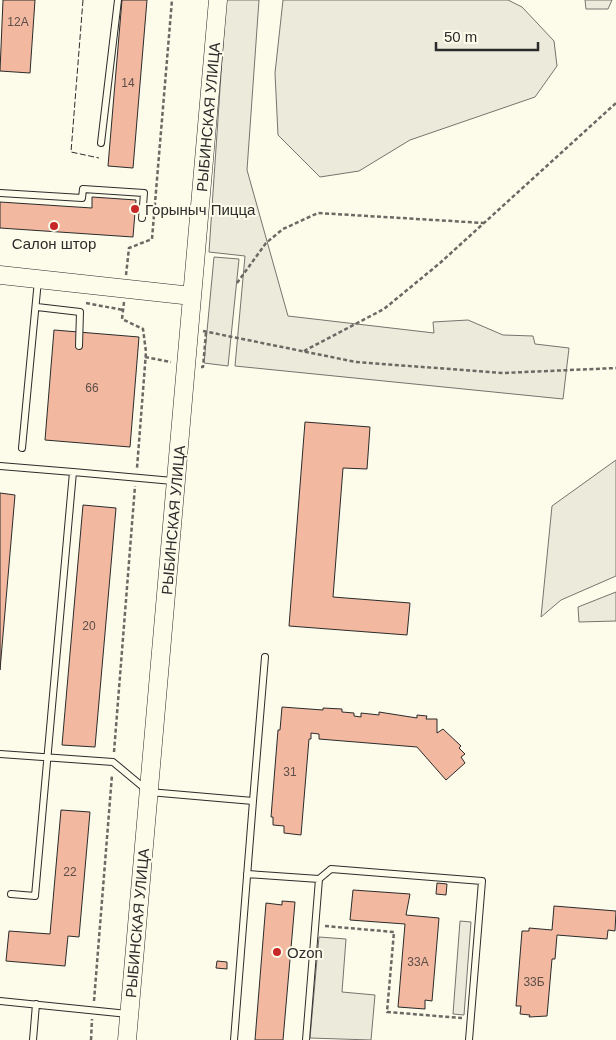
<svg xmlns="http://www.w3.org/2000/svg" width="616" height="1040" font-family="Arial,sans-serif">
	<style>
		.green { fill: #ecebdb; stroke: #74746e }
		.parking { fill: #eceadb; stroke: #74746e }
		.building { fill: #f2b8a0; stroke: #2b2b2b }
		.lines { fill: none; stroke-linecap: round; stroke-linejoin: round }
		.lane-casing { stroke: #2b2b2b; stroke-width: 8 }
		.secondary-casing { stroke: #2b2b2b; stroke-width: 19 }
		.path { stroke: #6a6964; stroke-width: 2.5; stroke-dasharray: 4 2.5; stroke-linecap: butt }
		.lane { stroke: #fdfbea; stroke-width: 6 }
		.secondary { stroke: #fdfbea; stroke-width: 18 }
		.fence { stroke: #2b2b2b; stroke-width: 1; stroke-dasharray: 6 2.5; stroke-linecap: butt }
		.poi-dot { fill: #c62828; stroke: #fdfbea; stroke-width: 2 }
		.labels { text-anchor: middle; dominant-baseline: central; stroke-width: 4; stroke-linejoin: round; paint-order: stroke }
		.number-label { font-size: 12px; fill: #5d4e48 }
		.street-label { font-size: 15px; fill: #2b2b2b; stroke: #fdfbea }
		.poi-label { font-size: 15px; fill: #2b2b2b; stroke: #fdfbea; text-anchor: start }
	</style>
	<rect width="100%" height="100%" fill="#fdfbea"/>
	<!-- green -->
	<path class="green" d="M226,0h33l-12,170 41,146 146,17 -1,-11 35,-2 35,15 30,1 2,8 34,4 -6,51 -328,-33 10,-110 -36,-4z
		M283,0h225l14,7 32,34 3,25 -22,31 -125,43 -51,31 -39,6 -42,-42 -3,-62z
		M585,0h27l-4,9h-22z
		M616,460v116l-55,24 -20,17 11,-111z
		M616,592v29l-37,1 -1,-15z
		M319,937l27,2 -4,53 33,3 -4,45 -61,-2z"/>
	<!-- parking -->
	<path class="parking" d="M214,257l25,2 -11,107 -24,-3z
		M460,921l11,1 -7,93 -11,-1z"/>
	<!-- building -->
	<path class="building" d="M3,0h32l-5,73 -30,-2z
		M122,0h25l-14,168 -25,-2z
		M92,197l44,3 -3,37 -133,-9v-26l92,6z
		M54,330l85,7 -9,110 -85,-7z
		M305,422l65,5 -3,42 -24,-1 -10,129 77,6 -3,32 -118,-9z
		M0,493l15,2 -15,175z
		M83,505l33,3 -21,239 -33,-2z
		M282,707l41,3v-2l19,1v3l12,1v3l7,1v-4l18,2v-3l38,6v-3l10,1 -1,3h11v14l6,-4 18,17 -2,2 6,6 -4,3 4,6 -19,17 -29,-33 -98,-8v-5l-8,-1v6h-2l-8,96 -17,-2v-7l-11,-1v-8h-2l7,-87h2z
		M61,810l29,2 -11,125 -11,-1 -3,30 -59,-5 3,-30 41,3z
		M437,883l10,1 -1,11 -10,-1z
		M353,890l57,4 -4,21 33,3 -7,83 -7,-1v9l-27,-2 7,-83 -55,-4z
		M282,901l13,1 -12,138h-28l11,-137 16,2z
		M554,906l62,5 -1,20 -7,-1 -1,9 -50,-4 -2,24h-3l-5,57 -18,1 1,-2 -10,-1 1,-8h-5l6,-75h7v-3l23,2z
		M217,961l10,1v7l-11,-1z"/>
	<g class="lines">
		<!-- lane casing -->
		<g class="lane-casing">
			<path id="lane" d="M101,143l17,-143
				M0,193l82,5 1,-9 61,4 -2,25
				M37,307l43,5 -1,34
				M22,448l16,-168
				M0,466l73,6 -38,424 -24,-2
				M73,472l100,9
				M0,754l113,8 36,30 104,9 -19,239
				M253,801l12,-144
				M247,874l72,5 -13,161
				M319,879l12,-10 151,12 -13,159
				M0,1001l128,13
				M33,1040l3,-36"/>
		</g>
		<!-- secondary casing -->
		<g class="secondary-casing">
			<path id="secondary" d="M0,275l192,21
				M127,1040l91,-1040"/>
		</g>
		<!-- path -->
		<path class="path" d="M126,275l3,-27 23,-9 20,-239
			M237,283l29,-40 17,-14 35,-16 166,10
			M124,302l-2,17 21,10 3,23 -9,116
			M86,303l37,7
			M203,331l153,31 147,11 113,-5
			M304,351l80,-42 56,-46 176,-160
			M145,357l26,5
			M201,367h2l3,-35
			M114,752l21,-266
			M325,926l69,6 -7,80 75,6
			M94,1001l18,-226
			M91,1040l1,-21"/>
		<!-- lane -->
		<use href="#lane" class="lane"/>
		<!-- secondary -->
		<use href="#secondary" class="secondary"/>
		<!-- fence -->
		<path class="fence" d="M83,0l-12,152 28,6"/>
	</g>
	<!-- markers -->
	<g class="poi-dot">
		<circle cx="135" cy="209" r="5"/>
		<circle cx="54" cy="226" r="5"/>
		<circle cx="277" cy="952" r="5"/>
	</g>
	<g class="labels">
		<!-- number labels -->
		<g class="number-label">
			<text x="18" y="22">12А</text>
			<text x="128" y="83">14</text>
			<text x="92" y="388">66</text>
			<text x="89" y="626">20</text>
			<text x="290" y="772">31</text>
			<text x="70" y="872">22</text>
			<text x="418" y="962">33А</text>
			<text x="534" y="982">33Б</text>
		</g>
		<!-- street labels -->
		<g class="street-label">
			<text transform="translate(208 117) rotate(-85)">РЫБИНСКАЯ УЛИЦА</text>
			<text transform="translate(173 520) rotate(-85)">РЫБИНСКАЯ УЛИЦА</text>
			<text transform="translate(137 923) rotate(-85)">РЫБИНСКАЯ УЛИЦА</text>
		</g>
		<!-- poi labels -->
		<g class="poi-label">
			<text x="145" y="209">Горыныч Пицца</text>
			<text x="54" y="243" text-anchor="middle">Салон штор</text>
			<text x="287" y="952">Ozon</text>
		</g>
	</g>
	<!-- scale -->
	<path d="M436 42v8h102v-8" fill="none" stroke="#2b2b2b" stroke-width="2.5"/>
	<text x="444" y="42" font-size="15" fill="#2b2b2b" stroke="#fdfbea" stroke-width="4" paint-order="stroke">50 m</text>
</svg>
